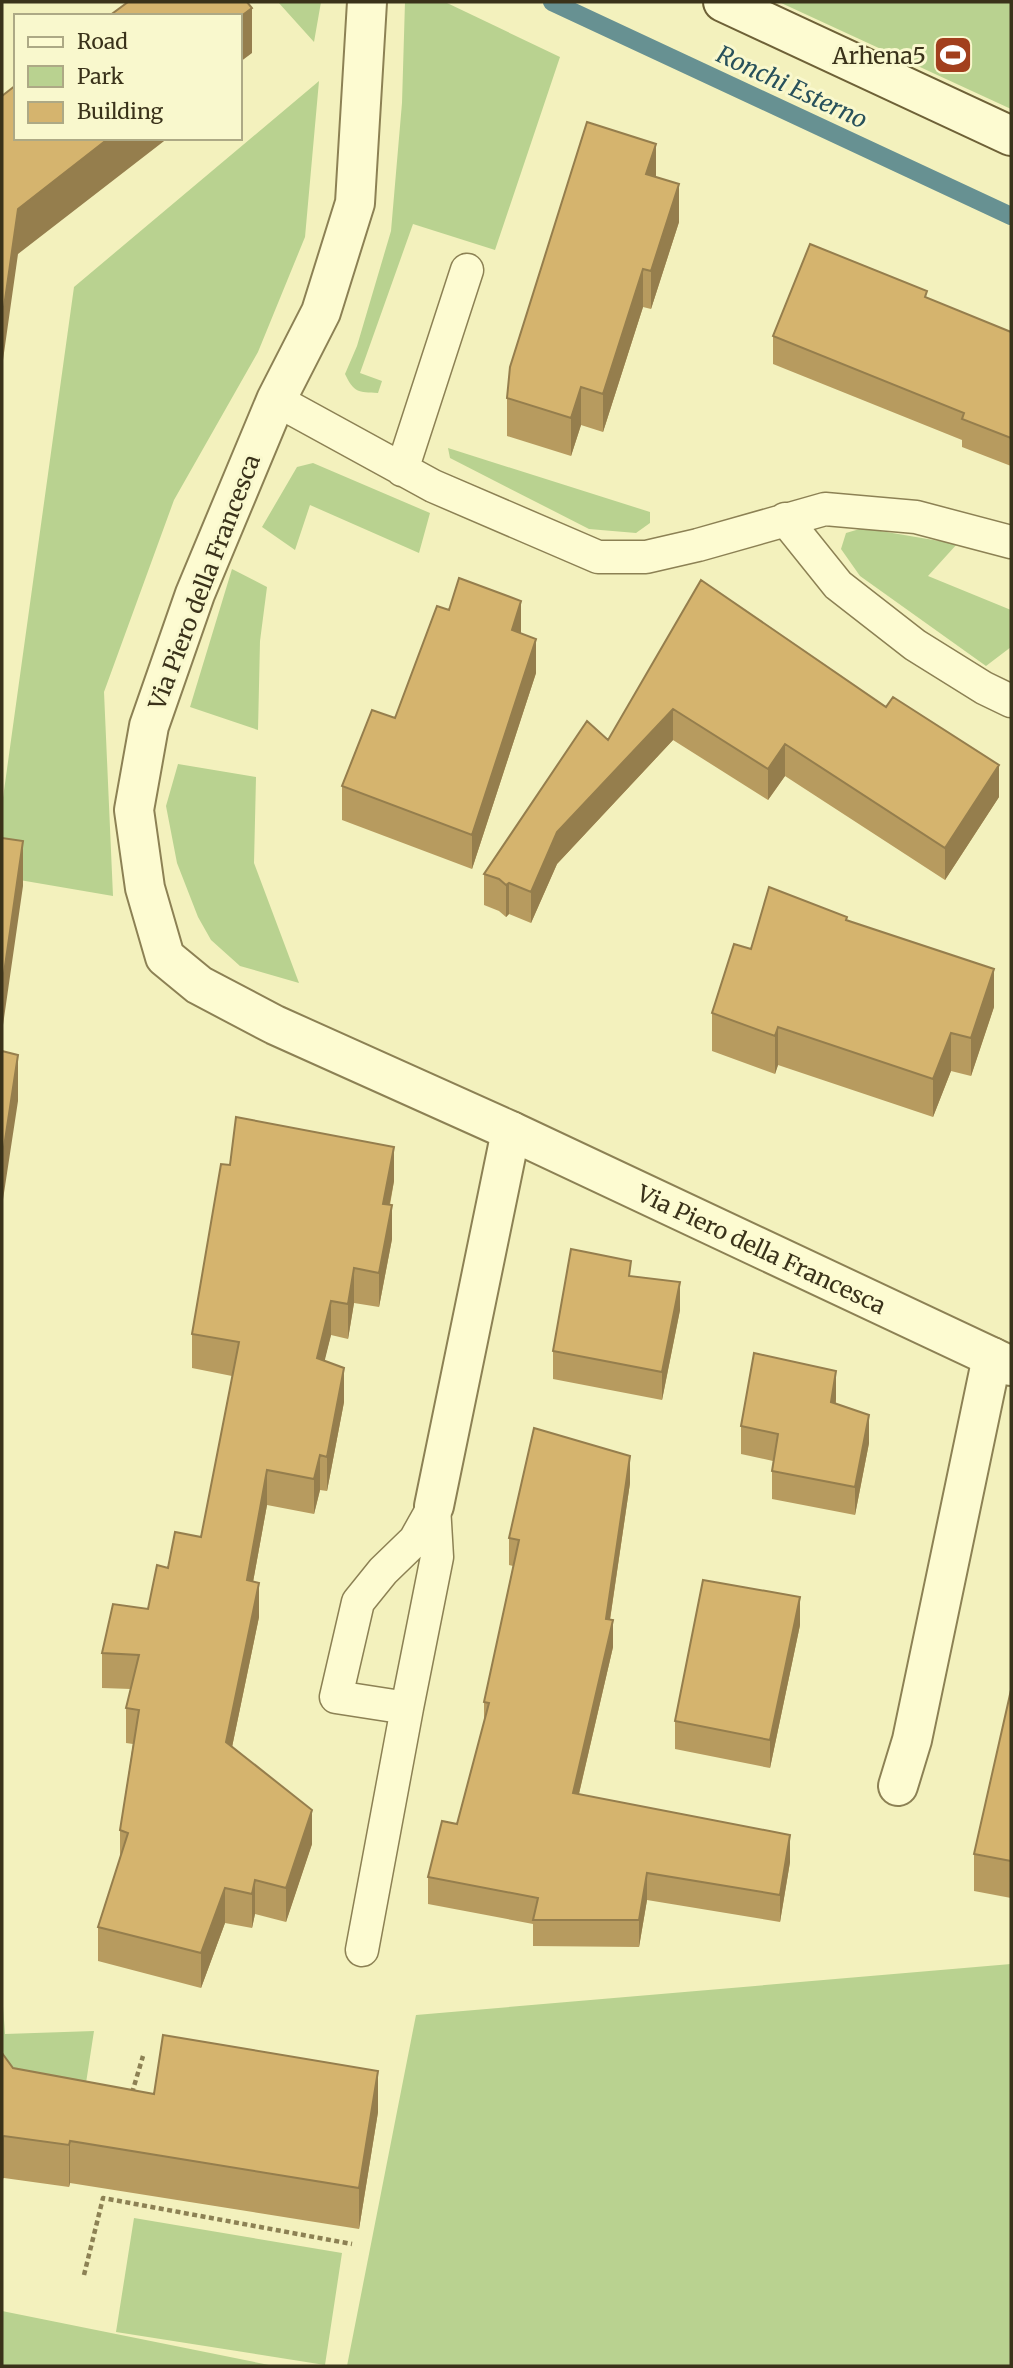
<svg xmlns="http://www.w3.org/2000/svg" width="1013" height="2368" font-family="Merriweather,serif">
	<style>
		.green { fill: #b9d290 }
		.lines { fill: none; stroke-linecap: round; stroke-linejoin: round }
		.stream { stroke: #679192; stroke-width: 18 }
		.lane-casing { stroke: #8c8154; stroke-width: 35 }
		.street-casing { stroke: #8c8154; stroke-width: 42 }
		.secondary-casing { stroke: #6e6137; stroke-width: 42 }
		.path { stroke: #8c8154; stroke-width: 4.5; stroke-dasharray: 5 3.5; stroke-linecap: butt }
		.lane { stroke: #fdfbd1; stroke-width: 32 }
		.street { stroke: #fdfbd1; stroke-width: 38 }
		.secondary { stroke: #fdfbd1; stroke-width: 38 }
		.wall { fill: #b79b5f }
		.shaded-wall { fill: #957e4d }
		.building { fill: #d5b46e; stroke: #957e4d; stroke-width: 2 }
		.labels { text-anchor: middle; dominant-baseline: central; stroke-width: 6; stroke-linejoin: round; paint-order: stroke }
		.poi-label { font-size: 23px; fill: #3a321a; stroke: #f9f8cd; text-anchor: end }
		.street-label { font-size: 23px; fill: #3a321a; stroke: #f9f8cd }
		.water-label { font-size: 24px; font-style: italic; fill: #28515b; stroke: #f9f8cd }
	</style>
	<rect width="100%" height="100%" fill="#f3f1bd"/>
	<!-- green -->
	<path class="green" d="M278,2h43l-7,40z
		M405,2h40l115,55 -65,193 -82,-26 -53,149 22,8 -4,12c-20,-1 -24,0 -33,-19l12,-28 34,-115 11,-128z
		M779,2h232v107z
		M319,81l-14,156 -47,115 -84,148 -70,192 9,204 -111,-19v-72l72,-518z
		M448,448l202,64v11l-14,10 -47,-4 -139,-71z
		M313,463l117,50 -11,40 -109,-48 -15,45 -33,-23 35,-60z
		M863,528l94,16 -29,32 83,34v37l-25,19 -126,-90 -19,-27 5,-16z
		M232,569l35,18 -7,54 -2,89 -68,-23z
		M178,764l78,13 -2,86 45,120 -59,-17 -29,-26 -13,-23 -21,-54 -11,-57z
		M1011,1964v402h-664l69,-351z
		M2,1992l3,42 89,-3 -14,91 -78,-28z
		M134,2218l208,35 -17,112 -209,-33z
		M2,2311l272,55h-272z"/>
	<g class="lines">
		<!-- stream -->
		<path class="stream" d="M552,2l459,214"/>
		<!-- lane casing -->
		<g class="lane-casing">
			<path id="lane" d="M276,400l157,86 165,71h48l52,-12 127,-36 91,8 95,25
				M402,470l65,-200
				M785,519l53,66 77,60 69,43 27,13
				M434,1506l3,51 -30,151 -71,-11 22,-95 25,-31 32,-31z
				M362,1950l45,-242"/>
		</g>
		<!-- street casing -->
		<g class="street-casing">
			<g id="street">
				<path id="s1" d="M367,2l-12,201 -34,109 -45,88 -81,194 -46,132 -15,84 11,78 20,69 34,28 76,40 236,106 500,235"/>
				<path d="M434,1506l77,-375"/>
				<path d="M898,1786l14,-46 80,-383"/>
			</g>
		</g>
		<!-- secondary casing -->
		<g class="secondary-casing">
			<path id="secondary" d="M723,2l288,134"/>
		</g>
		<!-- path -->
		<path class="path" d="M132,2093l11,-37
			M84,2275l19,-77 249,46"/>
		<!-- lane -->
		<use href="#lane" class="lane"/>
		<!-- street -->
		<use href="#street" class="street"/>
		<!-- secondary -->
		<use href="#secondary" class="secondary"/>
	</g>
	<!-- wall -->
	<path class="wall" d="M656,177l23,45 -28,87 -8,-2 -40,125 -22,-7 -10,31 -64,-20v-38z
		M927,298l84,34v134l-49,-19v-7l-189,-76v-28z
		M701,580l298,217 -54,83 -160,-104 -17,24 -95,-60 -116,124 -26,59 -22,-9 -3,3 -7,-6 -15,-6v-31l124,-134z
		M521,633l15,40 -64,196 -130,-49v-34l53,-68z
		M847,921l147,86 -23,69 -20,-5 -18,46 -155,-52 -3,9 -63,-23v-38l39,-64z
		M230,1165l164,16 -4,24 2,34 -13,68 -25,-4 -6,36 -17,-4 -7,26 20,41 -17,89 -7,-1 -6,24 -47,-9 -14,77 6,35 -27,130 80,97 -26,78 -31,-8 -3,14 -27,-5 -24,65 -103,-27v-34l22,-68v-29l13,-86 -7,-1v-35l5,-19 -29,-1v-35l46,-44 20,-41 33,-31 31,-161 -40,-8v-34z
		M631,1276l49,34 -18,90 -109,-21v-28z
		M836,1399v5l33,39 -14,72 -83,-16v-28l1,-10 -32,-7v-28z
		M630,1483l-20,137 3,27 -34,147 211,68 -10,60 -133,-22 -8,47 -106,-1v-22l-105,-20v-27l29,-53 27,-101v-21l29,-136 -4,-1v-27z
		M800,1625l-30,143 -95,-19v-28z
		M1011,1690v208l-37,-7v-37z
		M2,2053l11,15 141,26 224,18 -19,117 -289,-46 -1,4 -65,-9z"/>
	<!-- shaded-wall -->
	<path class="shaded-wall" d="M252,8v45l-12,9v-45z
		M109,138h59l-150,116 -16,113v-46l16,-112z
		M656,144v38l-10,-8z
		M679,184v38l-28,87v-38z
		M643,269v38l-40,125v-38z
		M581,387v38l-10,31v-38z
		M521,601v34l-9,-5z
		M536,639v34l-64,196v-34z
		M673,709v31l-116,124 -26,59v-31l26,-60z
		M785,744v32l-17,24v-31z
		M999,765v32l-54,83v-32z
		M23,841v45l-21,146v-45z
		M509,883v31l-3,3v-32z
		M994,969v38l-23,69v-38z
		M778,1027v38l-3,9v-38z
		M951,1033v38l-18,46v-38z
		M18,1055v46l-16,105v-46z
		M394,1147v34l-11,57v-34z
		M392,1205v34l-13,68v-34z
		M354,1268v35l-6,36v-35z
		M680,1282v28l-18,90v-28z
		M331,1301v34l-14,57v-34z
		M344,1368v34l-17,89v-34z
		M836,1371v28l-5,31v-28z
		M869,1415v28l-14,72v-28z
		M320,1455v35l-6,24v-35z
		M630,1456v27l-24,163v-27z
		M267,1470v35l-20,110v-35z
		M259,1583v34l-33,159v-34z
		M800,1597v28l-30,143v-28z
		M613,1620v27l-40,172v-26z
		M312,1810v34l-26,78v-34z
		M790,1835v27l-10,60v-27z
		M647,1873v27l-8,47v-27z
		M255,1880v34l-3,14v-34z
		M225,1888v35l-24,65v-35z
		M378,2071v41l-19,117v-41z
		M4,2136v42l-2,1v-41z
		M70,2141v42l-1,4v-42z"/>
	<!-- building -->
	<path class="building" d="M128,2h119l5,6 -12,9v-1h-131z
		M16,85v53h93l-91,71 -16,112v-225z
		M587,122l69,22 -10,30 33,10 -28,87 -8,-2 -40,125 -22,-7 -10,31 -64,-20 3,-31z
		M810,244l117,47 -2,6 86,35v106l-49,-19 2,-6 -191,-77z
		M459,578l62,23 -9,29 24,9 -64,196 -130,-49 30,-76 23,8 42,-112 12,4z
		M701,580l185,127 7,-10 106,68 -54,83 -160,-104 -17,25 -95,-60 -116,123 -26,60 -22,-9 -3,2 -7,-6 -15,-5 103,-153 21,19z
		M2,838l21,3 -21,146z
		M769,887l78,30 -1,3 148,49 -23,69 -20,-5 -18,46 -155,-52 -3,9 -63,-23 22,-69 17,5z
		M2,1051l16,4 -16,105z
		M236,1117l158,30 -11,57 9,1 -13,68 -25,-5 -6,36 -17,-3 -14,57 27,10 -17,89 -7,-2 -6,24 -47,-9 -20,110 12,3 -33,159 86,68 -26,78 -31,-8 -3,14 -27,-6 -24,65 -103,-26 30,-94 -8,-3 19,-120 -13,-2 13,-53 -37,-2 11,-49 35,5 9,-44 11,3 7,-36 26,5 38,-195 -47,-8 29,-170 9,1z
		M571,1249l60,12 -2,15 51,6 -18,90 -109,-21z
		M754,1353l82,18 -5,31 38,13 -14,72 -83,-16 6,-37 -37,-8z
		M534,1428l96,28 -24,163 7,1 -40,173 217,42 -10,60 -133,-22 -8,47h-106l5,-22 -110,-21 14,-56 15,3 32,-121 -5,-1 35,-162 -10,-2z
		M703,1580l97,17 -30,143 -95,-19z
		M1011,1690v171l-37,-7z
		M163,2035l215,36 -19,117 -289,-47 -1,4 -65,-9 -2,2v-85l11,15 141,26z"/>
	<!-- icons -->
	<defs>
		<g id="stadium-square" transform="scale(2.0125)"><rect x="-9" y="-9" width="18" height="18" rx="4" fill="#a23f1d" stroke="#f9f8cd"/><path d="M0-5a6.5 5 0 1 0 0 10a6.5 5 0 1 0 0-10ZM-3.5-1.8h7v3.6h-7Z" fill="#fff"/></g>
	</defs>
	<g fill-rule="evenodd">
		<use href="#stadium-square" x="953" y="55"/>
	</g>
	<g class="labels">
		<!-- poi labels -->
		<g class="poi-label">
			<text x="926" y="55">Arhena5</text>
		</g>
		<!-- street labels -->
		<g class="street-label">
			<text transform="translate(204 582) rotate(-69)">Via Piero della Francesca</text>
			<text stroke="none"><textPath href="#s1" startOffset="1666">Via Piero della Francesca</textPath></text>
		</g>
		<!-- water labels -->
		<g class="water-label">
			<text transform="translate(792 87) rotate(25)">Ronchi Esterno</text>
		</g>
	</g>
	<!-- border -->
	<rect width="1013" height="2368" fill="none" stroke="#3a321a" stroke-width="7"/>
	<!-- legend -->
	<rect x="14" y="14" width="228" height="126" fill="#f9f8cd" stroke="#ada985" stroke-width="2"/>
	<rect x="28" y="37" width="35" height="10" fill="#fdfbd1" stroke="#ada985" stroke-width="2"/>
	<text x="77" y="49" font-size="21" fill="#3a321a">Road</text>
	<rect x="28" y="66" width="35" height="21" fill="#b9d290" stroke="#ada985" stroke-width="2"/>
	<text x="77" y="84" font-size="21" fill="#3a321a">Park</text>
	<rect x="28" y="102" width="35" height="21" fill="#d5b46e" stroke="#ada985" stroke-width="2"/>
	<text x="77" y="119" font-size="21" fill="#3a321a">Building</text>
</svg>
